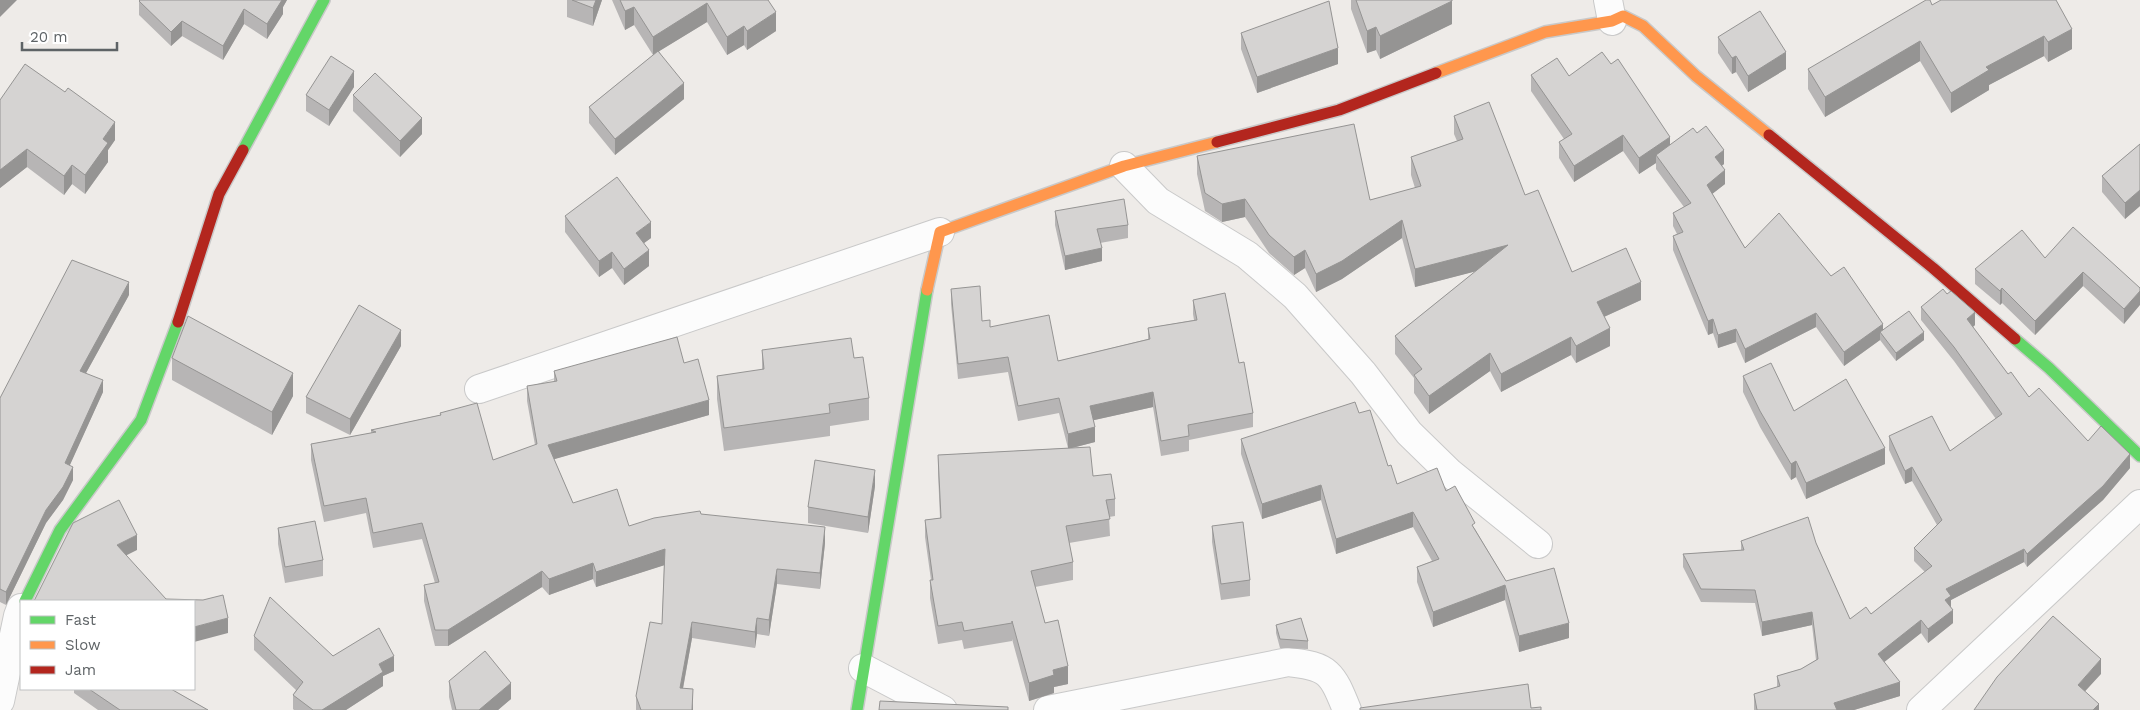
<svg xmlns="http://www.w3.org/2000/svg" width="2140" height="710" font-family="'Work Sans',sans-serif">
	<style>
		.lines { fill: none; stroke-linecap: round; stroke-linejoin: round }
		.street-casing { stroke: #c9c9c9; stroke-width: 30 }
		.fast-casing { stroke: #c9c9c9; stroke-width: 14 }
		.slow-casing { stroke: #c9c9c9; stroke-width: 14 }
		.jam-casing { stroke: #c9c9c9; stroke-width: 14 }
		.street { stroke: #fcfcfc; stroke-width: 28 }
		.fast { stroke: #63d668; stroke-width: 11 }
		.slow { stroke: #ff974d; stroke-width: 11 }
		.jam { stroke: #b3261e; stroke-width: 11 }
		.wall { fill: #b7b5b5 }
		.shaded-wall { fill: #959493 }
		.building { fill: #d5d3d2; stroke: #959493 }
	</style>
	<rect width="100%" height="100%" fill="#eeebe8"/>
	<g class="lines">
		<!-- street casing -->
		<g class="street-casing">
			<path id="street" d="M1608,0l4,21
				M1124,166l34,35 89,54 48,41 68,77 46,60 41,40 88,71
				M479,389l461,-157
				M863,668l80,42
				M0,701l18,-85 3,-8
				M1048,710l240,-48c41,4 44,11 59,48
				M1921,710l219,-206"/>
		</g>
		<!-- fast casing -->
		<g class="fast-casing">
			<path id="fast" d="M243,150l81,-150
				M2015,339l34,29 91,88
				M25,601l35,-71 81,-110 37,-98
				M857,710l70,-420"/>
		</g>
		<!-- slow casing -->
		<g class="slow-casing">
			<path id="slow" d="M1436,73l109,-41 67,-11 11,-5 20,10 53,50 73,59
				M927,290l13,-58 184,-66 93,-24"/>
		</g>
		<!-- jam casing -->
		<g class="jam-casing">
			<path id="jam" d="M1769,135l164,133 82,71
				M1217,142l122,-32 97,-37
				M178,322l41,-128 24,-44"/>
		</g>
		<!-- street -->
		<use href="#street" class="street"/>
		<!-- fast -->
		<use href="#fast" class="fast"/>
		<!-- slow -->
		<use href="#slow" class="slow"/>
		<!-- jam -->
		<use href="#jam" class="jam"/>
	</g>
	<!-- wall -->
	<path class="wall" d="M140,0h147l-4,7v7l-16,25 -23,-15 -21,36 -41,-24 -11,10 -32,-31v-14z
		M567,0h35l-9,26 -26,-9z
		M612,0h156l8,31 -29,19 -3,-5 -17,10 -20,-33 -48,29 25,48 -69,56 -26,-32v-16l64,-52 -19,-30 -9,5z
		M1351,0h101v24l-72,35 -4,-9 -9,3 -16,-44z
		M2056,0l16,49 -24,13 -4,-6 -55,29v5l-38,23 -31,-52 -95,56 -17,-28v-20l124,-64z
		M1241,33l97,31 -81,29 -16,-44z
		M1718,37l68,32 -38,23 -12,-20 -4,2 -14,-21z
		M1531,75l38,1 101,69 27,-12 27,31 -2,2 3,18 -13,10 33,54 86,28 52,54 41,10 -28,21 -16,-21 -36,26 -28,-39 -71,36 -9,-21 -18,6 -5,-15 -5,2 -35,-85v-14l4,-2 -4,-8v-13l11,-6 -28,-38v-6l-17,11 -16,-23 -49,31 -15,-24v-16l5,-3 -33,-48z
		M354,87l-25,39 -23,-15v-16z
		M353,95l69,39 -22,23 -47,-46z
		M0,100l115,40 -7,10v12l-23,32 -13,-10 -8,11 -37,-28 -27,21z
		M1454,116l71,79 47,77 69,28 -37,17 6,29 -34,17 -5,-8 -70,37 -11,-21 -61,43 -15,-21v-15l-19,-24v-18l81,-65 -61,16 -13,-49 -60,41 -26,13 -11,-24 -11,7 -25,-22 -24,-36 -23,5 -17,-11 -8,-37v-18l173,44 45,-12 -4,-13v-18l46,-16 -3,-7z
		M2140,144v62l-15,13 -23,-27v-16z
		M1055,211l73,14v13l-28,5 2,18 -37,9 -10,-45z
		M565,216l86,22 -7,5 5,23 -25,19 -12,-17 -13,9 -34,-45z
		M2045,258l95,30 -16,36 -41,-38 -48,49 -33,-32 -2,2 -25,-21v-15z
		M951,289l31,32 8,6 68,34 90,-22v-11l46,-8 -1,-6v-14l46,63 14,50v14l-64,13v11l-28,5 -8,-49 -59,13 1,22 -23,6 21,28 22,23v17l-6,1 1,19 -41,7 4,19v18l-38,7 10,36 23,61 -14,3v6l-25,8 -17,-62v2l-48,8 -2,-9 -24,4 -8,-46v-18h1l-6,-43v-17l15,-2 -2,-46v-17l130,-7 -9,-35 -41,8 -10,-49 -50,7 -7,-75z
		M1947,294l28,31 -2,2 35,47 21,23 59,44 42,27 -27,32 -76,67 -3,-5 -73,38v7l2,16 -25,20 -7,-10 -37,29 16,34 -46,14h-100v-16l23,-7v-11l24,-7 15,-9 -4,-35 -50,11 -7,-33 -54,-1 -18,-35v-13l58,-4v-9l75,2 34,76 21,-5 54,-42 -11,-11v-13l23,-23 -25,-44 -7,3 -16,-34v-14l61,15 46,-32 -42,-58 -33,-41v-13z
		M129,295l-43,78 17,19 -34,74 4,14 -10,20 -17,23 -40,82 -6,-3v-204z
		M401,346l-51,89 -44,-22v-16z
		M762,350l92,8 15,40v22l-39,6v10l-106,15 -7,-52v-23l45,-6z
		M172,358l121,38 -21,39 -100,-55z
		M684,363l25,52 -155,44 19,44 56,23 72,-12 124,29 -5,46 -43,-5 -8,52 -12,-2 -2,14 -63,-10 -9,51 10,16v5h-57v-14l26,-72 2,-59 -68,22 -3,-8 -44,16 -7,-8 -94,59h-13l-11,-45v-16l11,-2 -13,-44 -49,9 -7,-35 -42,9 -13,-62v-16l60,-11v-3l69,-15v-2l53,47 42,-15 -8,-44v-15l27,-4v-11z
		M1743,376l51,35 91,53 -79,35 -10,-22 -5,3 -31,-53 -17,-35z
		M1359,413l38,71 49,7 29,38 31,52 63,57 -50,14 -14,-52 -72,27 -16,-45v-15l15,-6 -19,-34 -77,27 -15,-54 -59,19 -21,-65v-15z
		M875,486l-7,47 -60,-10v-16z
		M1212,526l38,54v16l-29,4 -9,-58z
		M278,528l45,32v16l-38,7 -7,-39z
		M1276,625l32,16v8l-28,-1 -4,-15z
		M254,636l79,20 61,15 -11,5v10l-37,24h-52l-1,-1v-14l3,-5 -42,-40z
		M449,681l62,18 -13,11h-46l-3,-13z
		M74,689h97l37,21h-110l-24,-17z"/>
	<!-- shaded-wall -->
	<path class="shaded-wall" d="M0,0h17l-17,17z
		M279,0h8l-4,7v7l-16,25v-15z
		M596,0h6l-9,26v-18z
		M1452,1v23l-72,35v-23z
		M707,3v19l-54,33v-18z
		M634,7v18l-9,5v-19z
		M244,9v15l-21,36v-14z
		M776,12v19l-29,19v-19z
		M182,21v15l-11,10v-14z
		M744,26v19l-17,10v-18z
		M1376,27v23l-9,3v-22z
		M2072,29v20l-24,13v-20z
		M2044,36v20l-55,29v5l-38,23v-20l35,-26z
		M1920,41v20l-95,56v-20z
		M1338,48v16l-81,29v-16z
		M1786,52v17l-38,23v-16z
		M1736,56v16l-4,2v-16z
		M354,71v16l-25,39v-16z
		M684,83v16l-69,56v-16z
		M422,118v16l-22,23v-16z
		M115,122v18l-7,10v12l-23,32v-19l18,-36z
		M1623,135v16l-49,31v-16z
		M1670,137v16l-14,2v8l-17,11v-16z
		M27,149v18l-27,21v-18z
		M1724,150v14l-9,6v-13z
		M72,165v19l-8,11v-19z
		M1725,170v14l-18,14v-13z
		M2140,190v16l-15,13v-16z
		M1245,199v18l-23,5v-18z
		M1402,220v18l-60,41 -26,13v-18z
		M651,222v16l-15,11v-16z
		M1508,245v18l-93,24v-18z
		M1102,248v13l-37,9v-14z
		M649,250v16l-25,19v-16z
		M1305,250v18l-11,7v-18z
		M612,252v16l-13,9v-16z
		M2083,272v14l-48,49v-14z
		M129,282v13l-49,89v-13z
		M1641,282v18l-44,20v-18z
		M2002,288v15l-2,2v-14z
		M2140,291v14l-16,19v-15z
		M1975,312v13l-8,7v-13z
		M1816,313v14l-71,36v-14z
		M1713,319v14l-5,2v-14z
		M1883,324v12l-3,-4v8l-36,26v-14z
		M1610,328v18l-34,17v-17z
		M1736,329v13l-18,6v-13z
		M401,330v16l-51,89v-16z
		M1924,332v8l-28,21v-8z
		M1571,337v18l-70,37v-18z
		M1490,353v18l-61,43v-18z
		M293,373v23l-21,39v-23z
		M103,380v12l-38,84v-13z
		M1153,392v15l-63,14v-15z
		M709,400v15l-161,46v-16z
		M1095,427v15l-27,7v-15z
		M1885,448v16l-79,35v-16z
		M2130,454v14l-27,32 -76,67v-13z
		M1796,461v16l-5,3v-16z
		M73,467v13l-10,20 -17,23 -40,82v-13l40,-82z
		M1912,467v14l-7,3v-13z
		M875,470v16l-7,47v-16z
		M1321,485v15l-59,19v-15z
		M1413,512v15l-77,27v-15z
		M825,527v16l-5,46v-16z
		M137,535v15l-20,10v-15z
		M665,549v16l-69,22v-15z
		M2024,549v13l-73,38v9l-6,5 1,-25z
		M593,563v16l-44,16v-16z
		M777,569v15l-8,52v-16z
		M542,571v16l-94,59v-16z
		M1505,585v15l-72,27v-15z
		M1953,610v13l-25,20v-14z
		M1812,612v13l-50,11v-14z
		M228,618v15l-34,9v-15z
		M757,618v16l-2,14v-16z
		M1921,620v13l-43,34v-13z
		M692,622v16l-12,66v-16z
		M1569,623v15l-50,14v-16z
		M394,656v15l-11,5v10l-37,24h-24l57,-46z
		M2101,659v15l-23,25v-14z
		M1068,666v18l-14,3v6l-25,8v-18l24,-13z
		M1900,682v14l-46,14h-20v-7z
		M511,683v16l-13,11h-19z
		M693,689v21h-1z
		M2099,704v6h-6z"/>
	<!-- building -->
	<path class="building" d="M140,0h142l-15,24 -23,-15 -21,37 -41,-25 -11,11 -32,-31z
		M572,0h24l-3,8z
		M620,0h148l8,12 -29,19 -3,-5 -17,11 -20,-34 -54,34 -19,-30 -9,4z
		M1356,0h96v1l-72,35 -4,-9 -9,4z
		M1926,0h4l2,5 9,-5h115l16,29 -24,13 -4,-6 -58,31 3,3 -38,23 -31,-52 -95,56 -17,-28z
		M1329,1l9,47 -81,29 -16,-44z
		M1760,11l26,41 -38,24 -12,-20 -4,2 -14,-21z
		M658,51l26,32 -69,56 -26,-32z
		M1602,52l9,12 7,-5 52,78 -31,21 -16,-23 -49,31 -15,-24 13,-8 -41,-59 26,-17 12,18z
		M331,56l23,15 -25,39 -23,-15z
		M25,64l40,28 3,-4 47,34 -12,17 5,4 -23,32 -13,-10 -8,11 -37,-27 -27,21v-70z
		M375,73l47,45 -22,23 -47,-46z
		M1489,102l36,93 13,-5 34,82 54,-24 15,34 -44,20 13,26 -34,18 -5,-9 -70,37 -11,-21 -61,43 -15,-21 8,-6 -27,-33 113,-91 -93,24 -13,-49 -60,41 -26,13 -11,-24 -11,7 -25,-22 -24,-36 -23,5 -17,-11 -8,-37 157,-32 16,76 51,-14 -10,-29 52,-18 -9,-23z
		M1706,126l18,24 -9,7 10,13 -18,15 38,63 34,-35 52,63 13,-9 39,57 -39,28 -28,-39 -71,36 -9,-20 -18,6 -5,-16 -5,2 -35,-85 10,-4 -10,-19 18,-10 -35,-48 37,-27 4,5z
		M2140,144v46l-15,13 -23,-27z
		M617,177l34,45 -15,11 13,17 -25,19 -12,-17 -13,9 -34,-45z
		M1124,199l4,26 -31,4 5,19 -37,8 -10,-45z
		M2073,227l67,61v3l-16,18 -41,-37 -48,49 -33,-33 -2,3 -25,-22 47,-39 23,28z
		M72,260l57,22 -49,89 23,9 -38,83 8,4 -10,20 -17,23 -40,82 -6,-3v-191z
		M980,286l2,35 8,-1v7l59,-12 9,46 92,-22 -2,-11 49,-8 -4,-20 32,-7 14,70 5,-1 9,51 -65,12 1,11 -28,5 -8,-49 -63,14 5,21 -27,7 -9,-36 -41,8 -10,-49 -50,7 -7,-75z
		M1943,289l4,5 4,-3 24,21 -8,7 41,55 3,-2 18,25 10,-9 49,53 13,-15 29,28 -27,32 -76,68 -3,-5 -78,40 5,7 -6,4 8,10 -25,19 -7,-9 -43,34 22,28 -66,21 3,7h-80l-3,-16 26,-8 -3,-10 24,-7 17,-10 -6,-47 -50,10 -7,-32 -54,-1 -18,-35 61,-4 -3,-9 67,-24 8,26 34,76 16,-12 5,7 61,-48 -18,-18 28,-28 -30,-53 -7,4 -16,-35 43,-20 18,35 52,-37 -48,-67 -33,-40z
		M359,305l42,25 -51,89 -44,-22z
		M1909,311l15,21 -28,21 -16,-21z
		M188,316l105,57 -21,39 -100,-54z
		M677,337l7,26 14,-4 11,41 -161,45 25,58 44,-14 12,37 25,-8 46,-7 1,3 124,13 -5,46 -43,-4 -8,51 -12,-2 -2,14 -63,-10 -12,66 13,1 -1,21h-51l-5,-14 14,-74 12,2 3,-75 -69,23 -3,-9 -44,16 -7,-8 -94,59h-13l-11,-45 15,-3 -17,-59 -49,10 -7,-35 -42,8 -13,-62 65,-12 -5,-2 70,-15 -1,-2 37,-10 16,57 44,-16 -10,-58 30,-5 -3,-10z
		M851,338l3,20 9,-1 6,41 -40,6 1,9 -106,15 -7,-52 47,-7 -2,-19z
		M1771,363l23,48 52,-32 39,69 -79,35 -10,-22 -5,3 -31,-53 -17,-35z
		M1355,402l4,11 11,-3 18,56 3,-1 6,19 40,-16 9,23 9,-5 20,37 -3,2 34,56 48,-13 15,55 -50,13 -14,-51 -72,27 -16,-45 22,-8 -26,-47 -77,27 -15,-54 -59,19 -21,-65z
		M1090,447l3,29 18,-2 4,25 -9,1 4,19 -44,7 7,36 -42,9 14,52 13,-3 10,46 -15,4 1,5 -25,8 -17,-62v2l-48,8 -2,-9 -24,4 -8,-46h3l-8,-60 16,-2 -3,-63z
		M815,460l60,10 -7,47 -60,-10z
		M119,500l18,35 -20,10 49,54 37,1 20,-5 5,23 -34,9v-26h-160l39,-78z
		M315,521l8,39 -38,7 -7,-39z
		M1243,522l7,58 -29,4 -9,-58z
		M270,597l63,59 46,-28 15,28 -15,8 4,8 -61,38h-9l-20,-15 10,-13 -49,-46z
		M2053,616l48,43 -23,26 21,19 -6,6h-119l23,-33z
		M1301,618l7,23 -28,-2 -4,-14z
		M485,651l26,32 -32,27h-23l-7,-29z
		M1528,684l3,24 10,-1v3h-181v-2z
		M89,689h82l37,21h-88z
		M880,701l128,6v3h-129z"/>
	<!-- legend -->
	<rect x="20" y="600" width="175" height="90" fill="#ffffff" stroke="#bfc1c2"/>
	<rect x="30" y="616" width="25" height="8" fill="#63d668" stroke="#bfc1c2"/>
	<text x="65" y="625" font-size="15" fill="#5e6366">Fast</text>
	<rect x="30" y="641" width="25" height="8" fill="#ff974d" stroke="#bfc1c2"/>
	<text x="65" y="650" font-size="15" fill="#5e6366">Slow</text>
	<rect x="30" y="666" width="25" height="8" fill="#b3261e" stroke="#bfc1c2"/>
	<text x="65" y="675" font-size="15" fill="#5e6366">Jam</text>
	<!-- scale -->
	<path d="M22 42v8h95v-8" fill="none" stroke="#5e6366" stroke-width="2.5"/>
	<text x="30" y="42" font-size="15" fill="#5e6366" stroke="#ffffff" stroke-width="4" paint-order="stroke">20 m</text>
</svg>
